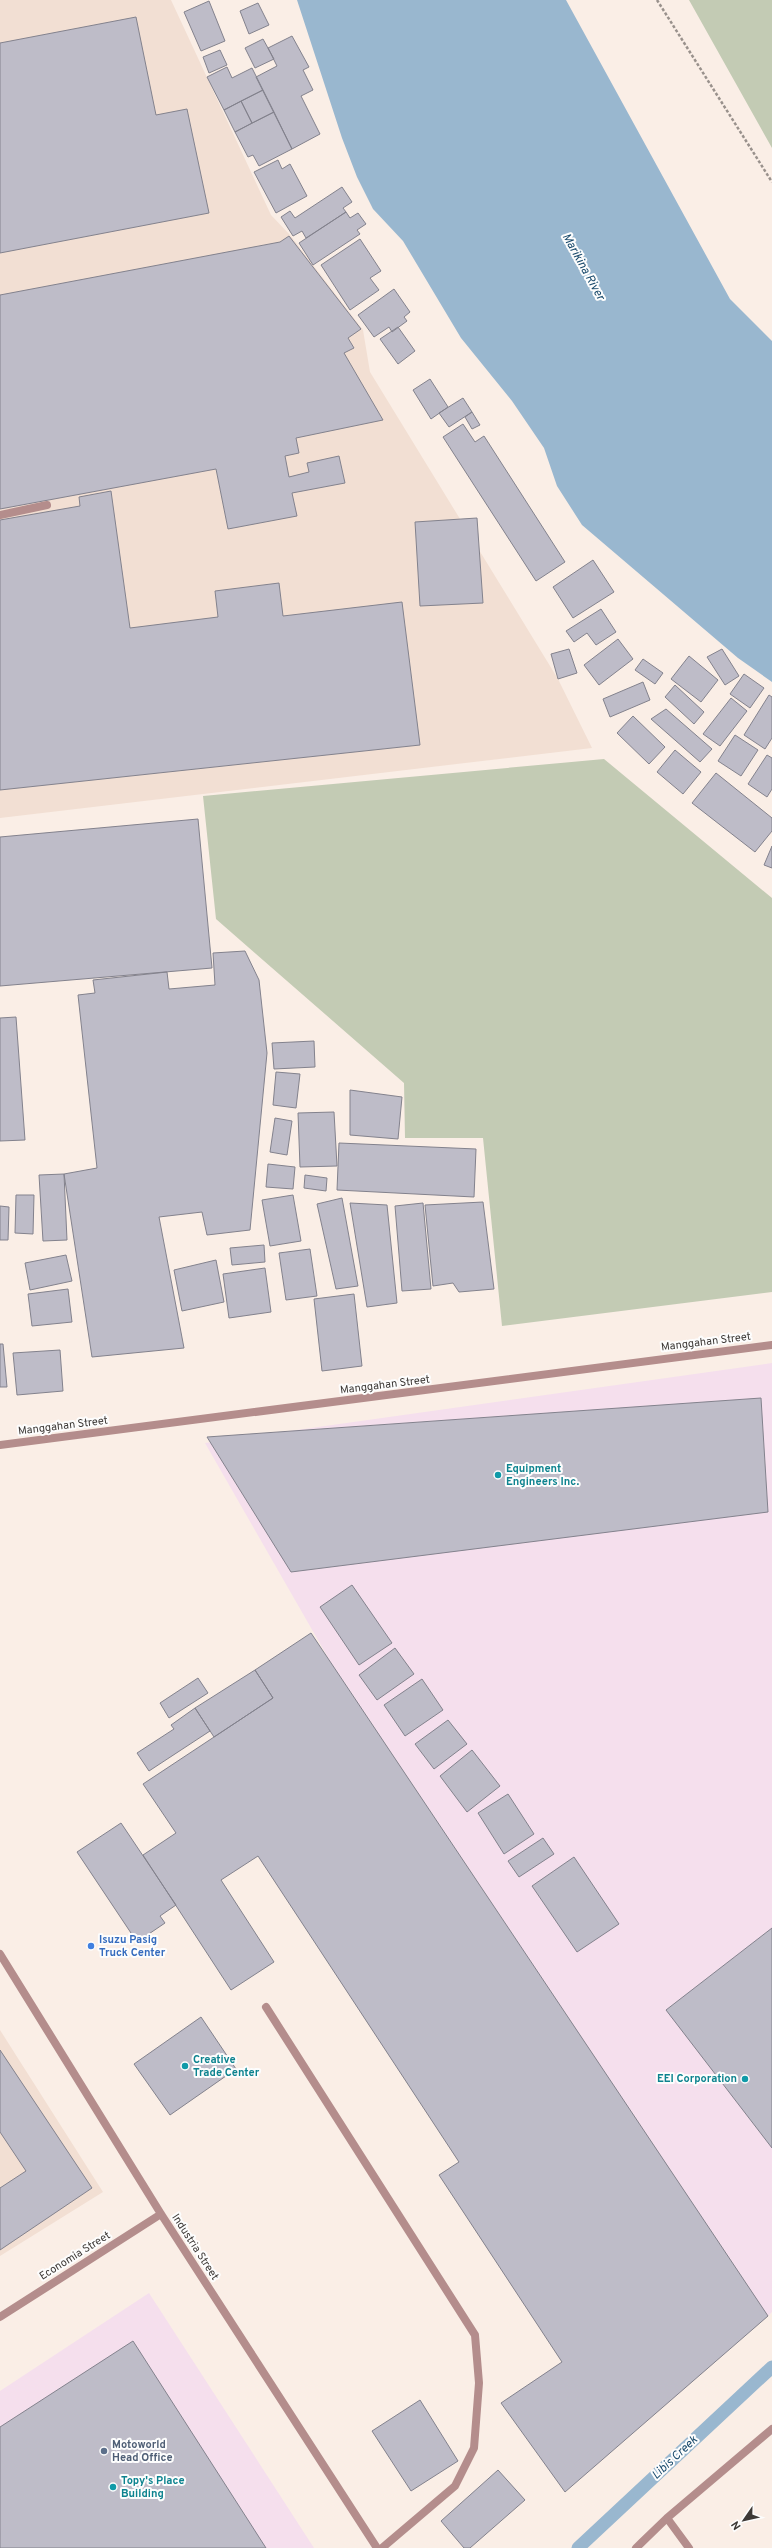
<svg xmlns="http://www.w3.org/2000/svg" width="772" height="2548" font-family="Overpass,sans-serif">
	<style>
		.commercial { fill: #f5dfed }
		.built { fill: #f2dfd3 }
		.green { fill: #c3cbb4 }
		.water { fill: #99b7cf }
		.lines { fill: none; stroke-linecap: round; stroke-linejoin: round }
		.stream { stroke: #99b7cf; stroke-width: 13 }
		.building { fill: #bebcc8; stroke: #83828d }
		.path { stroke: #99918c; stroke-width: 2.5; stroke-dasharray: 3 2; stroke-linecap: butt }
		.service { stroke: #b48d8c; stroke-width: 8 }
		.minor { stroke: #b48d8c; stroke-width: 8 }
		.tertiary { stroke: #b48d8c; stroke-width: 8 }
		.culture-dot { fill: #0f9aa8; stroke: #fdfdfd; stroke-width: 1.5 }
		.shop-dot { fill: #3f7fe0; stroke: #fdfdfd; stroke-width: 1.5 }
		.service-dot { fill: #5c6f8a; stroke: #fdfdfd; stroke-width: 1.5 }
		.labels { text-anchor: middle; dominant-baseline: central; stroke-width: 4; stroke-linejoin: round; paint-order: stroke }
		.street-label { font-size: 11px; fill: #3d3936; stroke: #fdfdfd }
		.culture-label { font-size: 11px; font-weight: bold; fill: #0d838f; stroke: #fdfdfd; text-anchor: start }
		.shop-label { font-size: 11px; font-weight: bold; fill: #366cbe; stroke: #fdfdfd; text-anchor: start }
		.service-label { font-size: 11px; font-weight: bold; fill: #4e5e75; stroke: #fdfdfd; text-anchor: start }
		.water-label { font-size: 12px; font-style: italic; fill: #18496b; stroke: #fdfdfd }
	</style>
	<rect width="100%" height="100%" fill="#faeee6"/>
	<!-- commercial -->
	<path class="commercial" d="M772,1363v949l-4,4 -438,-655 -125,-218z
		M149,2293l165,255h-314v-157z"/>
	<!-- built -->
	<path class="built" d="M0,0h171l100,215 19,20 73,95 7,42 188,307 34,69 -592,70z
		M0,2030l103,162 -103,64z"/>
	<!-- green -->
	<path class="green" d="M689,0h83v148z
		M604,759l168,139v394l-270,34 -19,-188h-78l-1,-55 -188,-164 -13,-123z"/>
	<!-- water -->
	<path class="water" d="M297,0h269l164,299 42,42v341l-34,-24 -156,-133 -25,-39 -13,-38 -32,-47 -51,-63 -58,-97 -30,-32 -16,-32 -15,-39z"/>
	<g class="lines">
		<!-- stream -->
		<path class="stream" d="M578,2548l194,-181"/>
	</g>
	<!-- building -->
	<path class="building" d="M209,1l16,40 -24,10 -17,-39z
		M258,3l11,22 -20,9 -9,-23z
		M136,17l20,98 31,-6 22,104 -209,40v-210z
		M292,36l17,31 -6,3 10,20 -12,6 19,38 -28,15 -36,-72 21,-11 -9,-18z
		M263,39l11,20 -19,9 -10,-20z
		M220,50l7,15 -18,8 -6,-16z
		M227,67l5,11 20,-10 11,22 -39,20 -17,-33z
		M263,90l11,22 -22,11 -11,-22z
		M241,101l11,22 -17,9 -11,-22z
		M274,112l18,37 -33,17 -6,-11 -5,2 -13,-25z
		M278,160l4,9 8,-5 17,32 -31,17 -22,-41z
		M342,187l10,15 -9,6 3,4 -40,26 -4,-7 -9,5 -12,-19 9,-6 5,7z
		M346,212l4,6 8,-5 8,11 -9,6 3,4 -47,31 -14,-22z
		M289,236l72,93 -13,9 6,10 -10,5 39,67 -87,18 3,15 -14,3 4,21 20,-5 -2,-9 32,-7 6,27 -53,10 5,23 -69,13 -12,-60 -216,40v-214l280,-53z
		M360,239l21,32 -11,7 9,12 -29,20 -29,-45z
		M394,289l16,23 -6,5 3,4 -15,11 -3,-5 -15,10 -16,-22z
		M398,327l17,24 -17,13 -18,-25z
		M430,379l18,28 -17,12 -18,-29z
		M463,398l9,14 -23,15 -10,-14z
		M472,412l8,13 -8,4 -7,-12z
		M463,424l12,18 9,-6 81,126 -29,19 -93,-144z
		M111,491l19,137 88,-11 -3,-26 64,-8 4,33 119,-14 18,143 -420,45v-270l80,-14 -1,-9z
		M477,518l6,85 -63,3 -5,-84z
		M593,560l21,32 -41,26 -20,-31z
		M601,609l15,23 -20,13 -9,-12 -13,9 -8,-11z
		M618,639l15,20 -34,26 -15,-20z
		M569,649l8,24 -19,6 -7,-25z
		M722,649l17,27 -14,9 -18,-28z
		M689,656l29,24 -17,22 -30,-23z
		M643,659l20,14 -8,11 -20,-14z
		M744,674l20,14 -14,20 -20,-14z
		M643,682l7,18 -40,17 -7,-18z
		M675,685l29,27 -10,12 -29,-27z
		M769,695l3,2v41l-7,11 -21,-14z
		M731,698l16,13 -27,35 -17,-12z
		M666,709l46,40 -12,13 -49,-43z
		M633,716l32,31 -16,17 -32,-31z
		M735,735l23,15 -17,26 -23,-15z
		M675,750l26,22 -18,22 -26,-22z
		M767,755l5,3v31l-5,8 -19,-13z
		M716,773l56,45v13l-17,21 -63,-49z
		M198,819l14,149 -212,18v-149z
		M772,846v22l-8,-3z
		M245,951l14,29 8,73 -17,177 -43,5 -5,-23 -43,5 25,131 -92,9 -28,-183 33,-6 -19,-173 17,-2 -2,-13 74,-8 2,17 46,-4 -2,-32z
		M16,1017l9,123 -25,1v-123z
		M314,1041l1,26 -41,2 -2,-26z
		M276,1072l24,2 -4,34 -23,-3z
		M350,1090l52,7 -4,42 -48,-4z
		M334,1112l3,54 -37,1 -2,-54z
		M275,1118l17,3 -5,34 -17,-3z
		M339,1143l137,6 -2,48 -137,-7z
		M268,1164l27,3 -2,22 -27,-2z
		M64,1174l3,66 -24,1 -4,-66z
		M305,1175l22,3 -1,13 -22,-3z
		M16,1195h18l-1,39 -18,-1z
		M293,1195l8,46 -31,5 -8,-46z
		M342,1198l16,88 -22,3 -19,-85z
		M483,1202l11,87 -35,3 -6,-9 -20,3 -8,-81z
		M350,1203l37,2 10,98 -30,4z
		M423,1203l8,86 -29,2 -7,-85z
		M0,1206l9,1 -1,33h-8z
		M264,1245l1,17 -33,3 -2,-17z
		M310,1249l7,47 -31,4 -7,-47z
		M66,1255l6,26 -42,9 -5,-27z
		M216,1260l8,42 -42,9 -8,-41z
		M265,1268l6,44 -42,6 -6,-44z
		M68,1289l4,33 -40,4 -4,-32z
		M354,1294l8,72 -40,5 -8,-72z
		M0,1344h3l4,43h-7z
		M60,1350l3,41 -46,4 -4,-42z
		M761,1398l7,114 -477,60 -84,-135z
		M352,1585l40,58 -33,22 -39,-58z
		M311,1633l457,683 -203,176 -64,-89 61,-41 -123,-187 20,-13 -201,-306 -37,24 53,82 -43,28 -88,-135 33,-22 -33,-49 130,-86 -18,-28z
		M395,1648l19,26 -37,26 -18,-25z
		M255,1670l18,28 -59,39 -19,-29z
		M198,1678l10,15 -39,25 -9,-15z
		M422,1679l21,31 -38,26 -21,-31z
		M195,1708l15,23 -61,40 -12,-18 37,-24 -3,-4z
		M448,1720l19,24 -33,25 -19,-25z
		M472,1750l28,36 -33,26 -27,-36z
		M508,1794l26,40 -30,20 -26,-41z
		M121,1823l55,82 -16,11 5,7 -28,19 -60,-90z
		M543,1838l11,16 -35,23 -11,-16z
		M574,1857l45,67 -42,28 -45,-66z
		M772,1928v220l-106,-138z
		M201,2017l35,52 -66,46 -36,-51z
		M0,2050l92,138 -92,62v-62l26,-17 -26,-39z
		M133,2341l133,207h-266v-121z
		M420,2400l38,61 -47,30 -39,-60z
		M498,2470l27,30 -55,48h-6l-23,-27z"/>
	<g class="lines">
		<!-- path -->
		<path class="path" d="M657,0l115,182"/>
		<!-- service -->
		<path class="service" d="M0,515l47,-10
			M266,2007l209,328 4,48 -5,65 -19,38 -73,62
			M667,2518l22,30
			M636,2548l31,-30 105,-89"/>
		<!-- minor -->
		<path class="minor" d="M0,1445l772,-100"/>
		<!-- tertiary -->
		<path class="tertiary" d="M0,1954l161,260 216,334
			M0,2317l161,-103"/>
	</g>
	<!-- markers -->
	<g class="culture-dot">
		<circle cx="498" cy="1475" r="4"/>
		<circle cx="185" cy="2066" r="4"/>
		<circle cx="745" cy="2079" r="4"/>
		<circle cx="113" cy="2487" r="4"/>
	</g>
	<circle class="shop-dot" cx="91" cy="1946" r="4"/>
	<circle class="service-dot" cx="104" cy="2451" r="4"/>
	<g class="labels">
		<!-- street labels -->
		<g class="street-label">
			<text transform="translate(706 1342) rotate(-7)">Manggahan Street</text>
			<text transform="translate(385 1385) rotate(-7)">Manggahan Street</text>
			<text transform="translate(63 1426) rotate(-7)">Manggahan Street</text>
			<text transform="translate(195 2247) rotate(57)">Industria Street</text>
			<text transform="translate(75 2256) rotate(-32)">Economia Street</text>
		</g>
		<!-- culture labels -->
		<g class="culture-label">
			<text x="506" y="1469">Equipment<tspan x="506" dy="13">Engineers Inc.</tspan></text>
			<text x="193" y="2060">Creative<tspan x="193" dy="13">Trade Center</tspan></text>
			<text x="737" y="2079" text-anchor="end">EEI Corporation</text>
			<text x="121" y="2481">Topy's Place<tspan x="121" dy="13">Building</tspan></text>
		</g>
		<!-- shop labels -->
		<g class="shop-label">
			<text x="99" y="1940">Isuzu Pasig<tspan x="99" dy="13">Truck Center</tspan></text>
		</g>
		<!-- service labels -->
		<g class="service-label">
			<text x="112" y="2445">Motoworld<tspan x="112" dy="13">Head Office</tspan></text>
		</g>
		<!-- water labels -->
		<g class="water-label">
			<text transform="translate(583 267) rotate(61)">Marikina River</text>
			<text transform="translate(675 2458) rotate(-43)">Libis Creek</text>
		</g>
	</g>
	<!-- north arrow -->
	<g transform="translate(744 2520) rotate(236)" stroke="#fdfdfd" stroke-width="3" paint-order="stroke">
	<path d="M0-3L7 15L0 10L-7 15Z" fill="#3d3936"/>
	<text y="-6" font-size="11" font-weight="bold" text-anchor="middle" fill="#3d3936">N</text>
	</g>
</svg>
